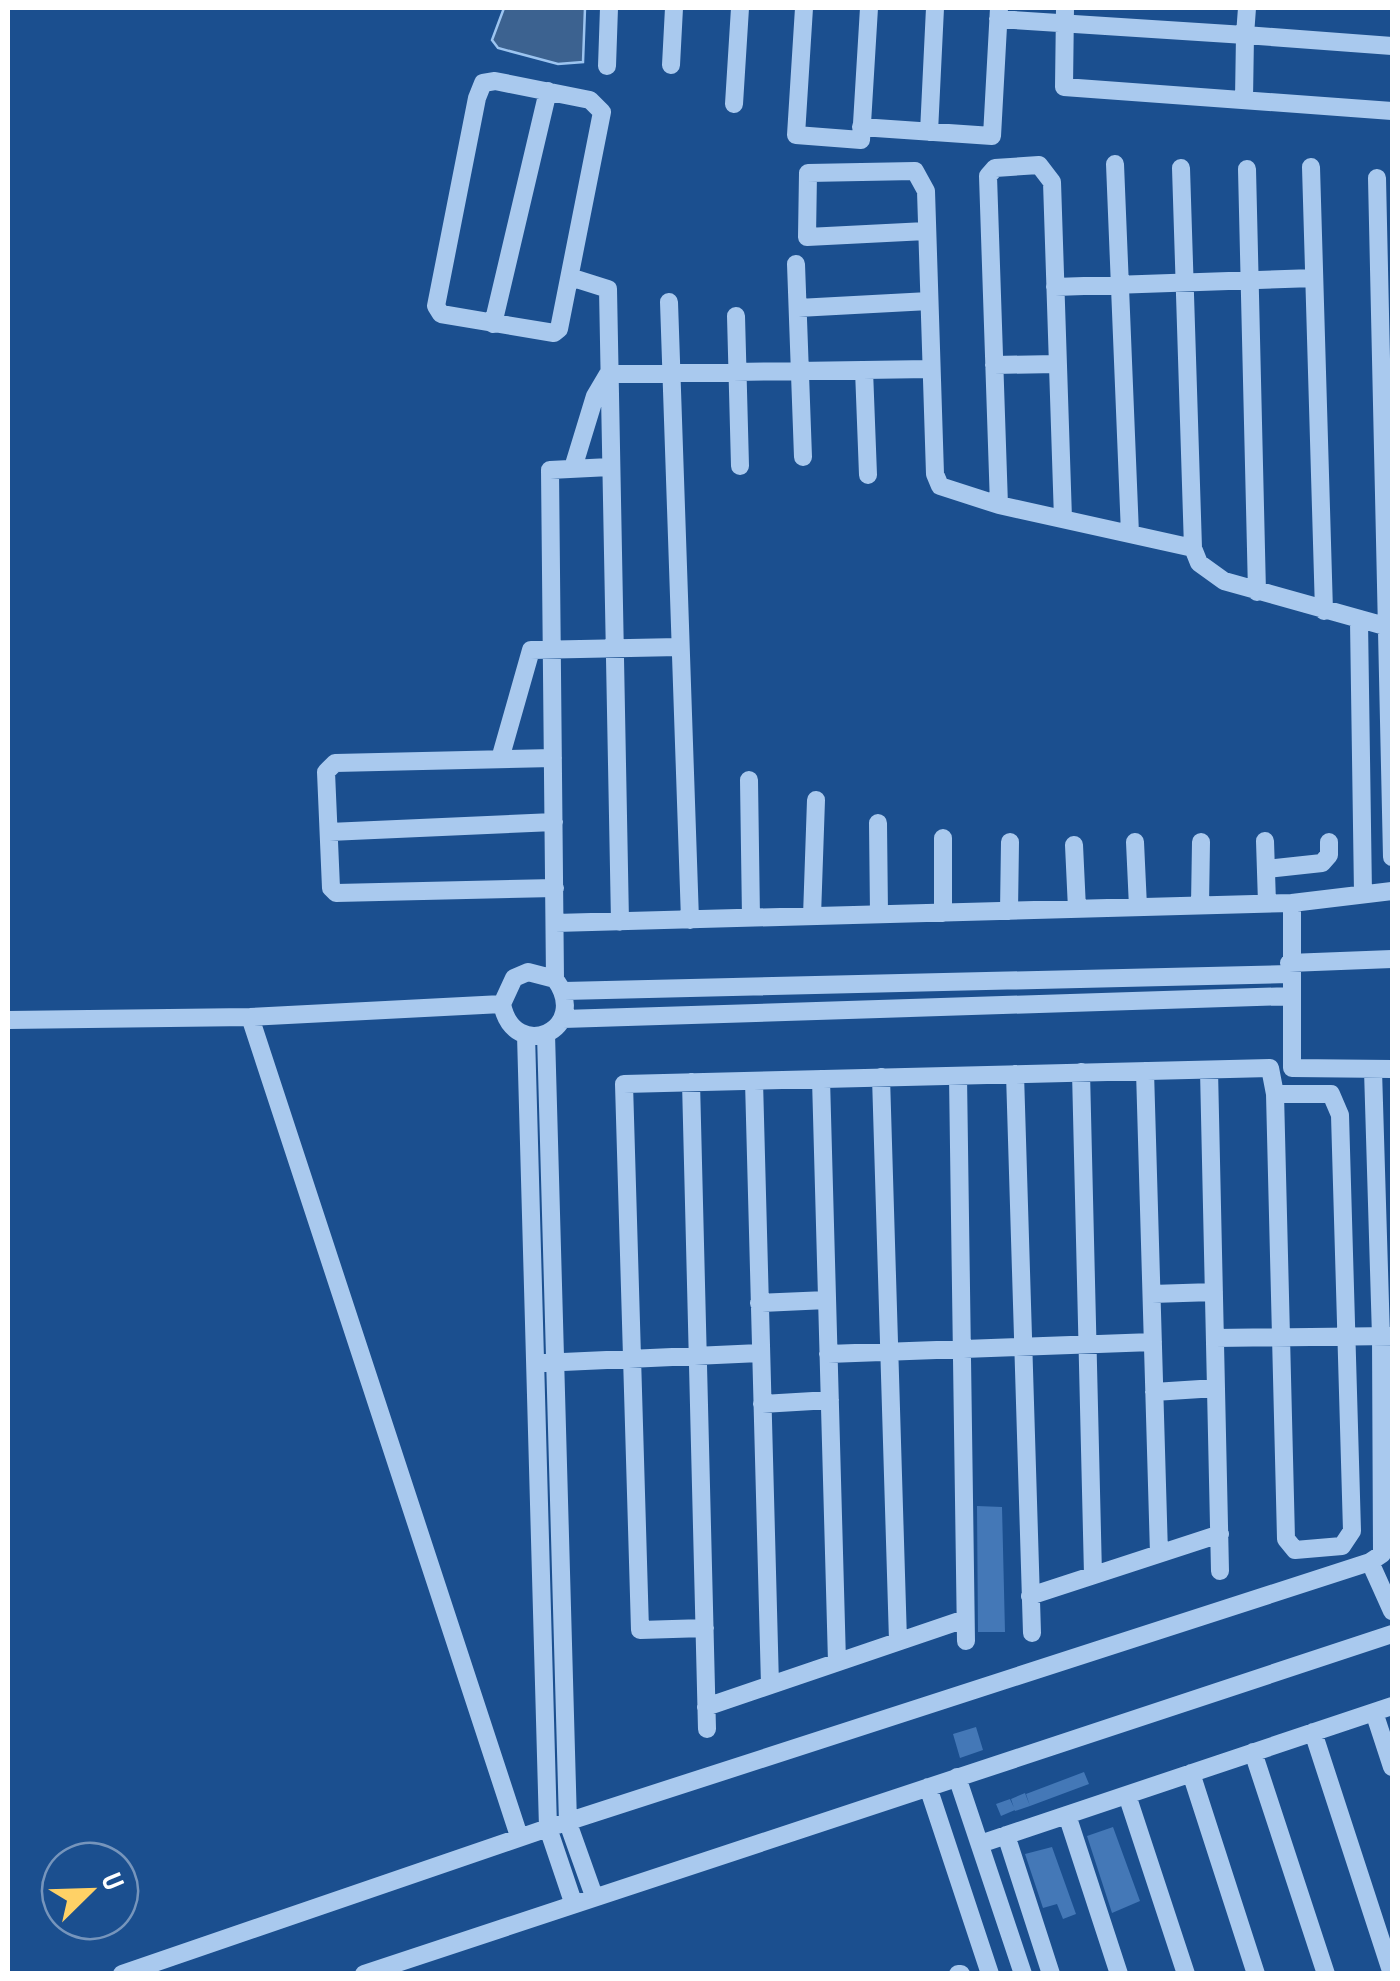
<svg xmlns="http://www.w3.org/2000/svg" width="1400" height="1981" font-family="'PT Sans Narrow',sans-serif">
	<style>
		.water { fill: #3c6290; stroke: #9cc4f0; stroke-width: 2.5 }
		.building { fill: #4478b7 }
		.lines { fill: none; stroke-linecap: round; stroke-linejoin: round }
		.minor { stroke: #a9c9ee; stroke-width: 18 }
	</style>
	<rect width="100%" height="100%" fill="#1b4f8f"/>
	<!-- water -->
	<path class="water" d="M504,8h81l-2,54 -25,2 -60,-16 -6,-8z"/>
	<!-- building -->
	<path class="building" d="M977,1506l25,1 3,125h-27z
		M976,1727l7,23 -23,8 -7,-24z
		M1084,1772l5,12 -59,22 -4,-12z
		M1025,1793l5,13 -15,5 -4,-12z
		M1010,1799l5,11 -14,6 -5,-12z
		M1113,1827l27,74 -28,12 -25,-77z
		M1052,1847l24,67 -13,5 -6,-15 -14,4 -18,-54z"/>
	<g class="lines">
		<!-- minor -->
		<path class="minor" d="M804,8l-8,127 65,5 8,-132
			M1065,8l-1,79 328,24
			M998,19l247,16 2,-27
			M671,65l3,-57
			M607,66l2,-58
			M495,81l95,19 12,12 -43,217 -5,4 -113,-19 -5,-8 41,-208 6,-15z
			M1244,99l1,-64 147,11
			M734,104l6,-96
			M861,127l131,9 7,-128
			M929,132l6,-124
			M1115,164l15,370
			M1311,167l13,444
			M1181,168l12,380 6,15 25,18 168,47
			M1247,169l10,423
			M1377,178l15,679
			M926,231l-119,6 1,-64 107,-2 11,20 9,283 5,12 59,19 194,43
			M796,264l7,193
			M570,277l38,12 12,633
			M1055,287l259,-9
			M669,302l21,618
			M798,308l131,-7
			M736,316l4,150
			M493,324l55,-233
			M994,365l63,-1
			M864,370l4,105
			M573,468l22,-72 13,-22 322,-5
			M999,505l-11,-329 7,-8 44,-3 13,17 11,337
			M1359,621l4,273
			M553,758l-218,5 -9,9 5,116 5,5 219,-5
			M500,759l31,-109 148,-3
			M749,780l2,138
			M878,823l1,91
			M329,832l225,-10
			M943,838v75
			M1265,841l2,62
			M1135,842l3,65
			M1074,845l3,64
			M1267,869l55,-6 7,-8v-13
			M1392,891l-100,12v165l100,1
			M1200,905l1,-63
			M1009,911l1,-69
			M812,916l4,-116
			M555,923l737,-20
			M1289,963l103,-4
			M555,979l-27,-7 -14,6 -12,26c12,60 90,26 53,-25l-5,-509 60,-3
			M564,991l725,-17
			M250,1017l269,819
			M563,1019l727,-23
			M8,1020l242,-3 252,-13
			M546,1034l22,789 26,73
			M1209,1070l11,501
			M1145,1071l14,483
			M1081,1072l12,503
			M1015,1074l17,559
			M958,1076l8,565
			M881,1077l17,564
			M821,1079l16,583
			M754,1081l16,604
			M691,1082l16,647
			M1152,1294l62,-2
			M759,1303l68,-3
			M1215,1338l177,-2
			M828,1354l325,-12
			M541,1363l219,-10
			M1154,1392l62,-4
			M762,1404l68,-4
			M1370,1562l22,49
			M1030,1596l190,-62
			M705,1628l-65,2 -16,-546 646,-16 5,26 11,445 9,11 47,-4 10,-15 -12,-416 -9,-21h-56
			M706,1707l259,-88
			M1374,1712l18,55
			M1313,1732l79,242
			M1253,1752l73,222
			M1191,1773l65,201
			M957,1777l66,197
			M928,1787l62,187
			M1127,1795l59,179
			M1067,1815l52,159
			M1006,1835l45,139
			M980,1844l412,-138
			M573,1902l-25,-74 822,-266 12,-8 -1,-217 -8,-267
			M122,1974l426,-146 -22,-793
			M364,1974l1028,-340
			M958,1974h3"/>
	</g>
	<!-- border -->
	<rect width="1400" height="1981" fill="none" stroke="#ffffff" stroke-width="20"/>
	<!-- north arrow -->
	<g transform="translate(90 1891) rotate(67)"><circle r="48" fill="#1b4f8f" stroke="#7695bc" stroke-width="2.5"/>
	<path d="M0-8L18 38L0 25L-18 38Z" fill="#ffd166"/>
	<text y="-15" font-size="28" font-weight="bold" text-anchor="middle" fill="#ffffff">U</text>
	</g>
</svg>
